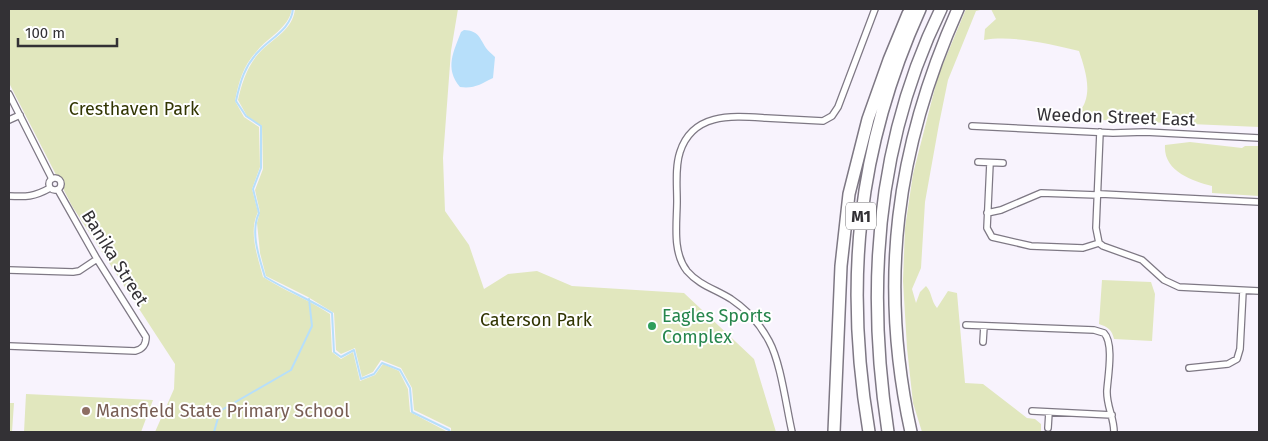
<svg xmlns="http://www.w3.org/2000/svg" width="1268" height="441" font-family="'Fira Sans',sans-serif">
	<style>
		.green { fill: #e1e7be }
		.water { fill: #b7dffa }
		.lines { fill: none; stroke-linecap: round; stroke-linejoin: round }
		.stream { stroke: #b7dffa; stroke-width: 2 }
		.street-casing { stroke: #7e7884; stroke-width: 8 }
		.highway-casing { stroke: #7e7884; stroke-width: 14 }
		.street { stroke: #fff; stroke-width: 5.5 }
		.highway { stroke: #fff; stroke-width: 11 }
		.leisure-dot { fill: #2e9e5b; stroke: #fff; stroke-width: 2 }
		.education-dot { fill: #8d6e63; stroke: #fff; stroke-width: 2 }
		.labels { text-anchor: middle; dominant-baseline: central; stroke-width: 4; stroke-linejoin: round; paint-order: stroke }
		.shield { fill: #fff; stroke: #706f72; stroke-width: 1 }
		.shield-label { font-size: 16px; font-weight: bold; fill: #333135 }
		.park-label { font-size: 18px; fill: #313502; stroke: #fff }
		.street-label { font-size: 18px; fill: #333135; stroke: #fff }
		.leisure-label { font-size: 18px; fill: #27864d; stroke: #fff; text-anchor: start }
		.education-label { font-size: 18px; fill: #785e54; stroke: #fff; text-anchor: start }
	</style>
	<rect width="100%" height="100%" fill="#f8f3fd"/>
	<!-- green -->
	<path class="green" d="M9,9h283c-4,20 -23,27 -35,42 -14,15 -18,30 -22,50l9,16 15,10 1,40 -8,22 6,23c-10,20 0,45 5,65 22,14 46,23 67,37l2,38 9,7 12,-7 7,29 15,-6 8,-11 16,7 9,18 2,23 38,20h-293l19,-43 1,-25 -103,-158 -63,-123z
		M295,9h163l-7,42 -8,107 2,53 24,34 15,44 24,-15 29,-3 35,15 112,7 70,66 22,73h-325v-4l-37,-18 -2,-22 -11,-20 -20,-8 -8,12 -11,5 -7,-29 -14,6 -5,-4 -2,-37 -26,-16 -42,-21 -6,-23 -3,-30 3,-11 -5,-22 8,-21 -1,-43 -15,-10 -9,-16c4,-18 10,-36 23,-49 13,-13 32,-22 34,-42z
		M966,9h18l-8,2 -28,69 -9,44 -14,78 -4,66 -9,21 4,14 4,-11 6,-6c6,6 5,15 11,22l11,-17 9,2 8,90 18,1 44,34 8,1 6,5v7l14,1h-133l-9,-29 -6,-55 -4,-67 2,-53 8,-54 25,-98z
		M991,9h268v118l-182,-8c1,-7 6,-11 8,-17 6,-16 -1,-36 -6,-51 -29,-7 -66,-16 -95,-11l1,-11 11,-10z
		M1190,142l52,6 3,-2h14v50l-47,-3v-7c-20,-5 -49,-15 -47,-41z
		M1102,280l49,2 4,12 -3,47 -38,-2c-2,-9 -6,-12 -15,-15z
		M26,394l127,6 -12,32h-117z
		M9,403h5l-2,29h-3z"/>
	<!-- water -->
	<path class="water" d="M464,30c15,1 15,7 22,18 2,3 6,6 9,9l-2,21c-12,6 -19,11 -33,9 -16,-19 -6,-36 1,-55z"/>
	<g class="lines">
		<!-- stream -->
		<path class="stream" d="M293,9c-2,20 -22,29 -34,42 -14,14 -19,31 -23,50l10,15 15,10v42l-8,21 6,24c-9,19 0,44 6,64 22,13 45,23 67,36l2,39 7,5 13,-7 7,29 13,-5 8,-11 18,7 10,18 2,24 37,18 1,2
			M214,432l6,-21 71,-41 21,-44 -3,-27"/>
		<!-- street casing -->
		<g class="street-casing">
			<path id="street" d="M9,94l43,85
				M9,120l11,-5
				M972,126l141,7 32,-1 114,6
				M978,162l25,1
				M990,163l-3,65 5,9 39,9 52,2 16,-5
				M49 184a6 6 0 1 1 12 0a6 6 0 1 1-12 0Z
				M9,196c17,1 25,1 41,-8
				M987,213l14,-3 40,-17 56,2 4,-1 158,8
				M1099,243l4,3 39,14 22,20 15,7 80,4
				M1099,243l-3,-15 4,-96
				M9,270l64,2 6,-1 18,-12
				M966,325l128,5 10,3c10,10 4,43 3,57 -1,15 7,27 7,42
				M983,342l1,-16
				M9,346l126,5c8,-2 11,-6 11,-14l-49,-78 -39,-69
				M1189,368l39,-4 9,-5 3,-10 3,-58
				M1032,411l80,4
				M1048,428l1,-16
				M792,432c-6,-26 -11,-69 -23,-91 -9,-17 -23,-32 -38,-42 -16,-10 -32,-14 -44,-28 -15,-19 -10,-48 -10,-70 0,-16 -2,-34 3,-49 13,-40 53,-36 86,-34 19,1 38,2 57,3l9,-5 6,-9 37,-98"/>
		</g>
		<!-- highway casing -->
		<g class="highway-casing">
			<path id="highway" d="M834,432l7,-166 8,-72 19,-75 21,-59 19,-46 6,-5
				M869,432c-25,-149 -12,-284 51,-423
				M888,432c-22,-144 -12,-290 53,-423
				M911,432c-33,-150 -15,-284 47,-423"/>
		</g>
		<!-- street -->
		<use href="#street" class="street"/>
		<!-- highway -->
		<use href="#highway" class="highway"/>
	</g>
	<!-- markers -->
	<circle class="leisure-dot" cx="652" cy="326" r="5"/>
	<circle class="education-dot" cx="86" cy="411" r="5"/>
	<g class="labels">
		<!-- shield labels -->
		<rect class="shield" x="846" y="202.5" width="30" height="27" rx="4"/>
		<g class="shield-label">
			<text x="861" y="216">M1</text>
		</g>
		<!-- park labels -->
		<g class="park-label">
			<text x="134" y="109">Cresthaven Park</text>
			<text x="536" y="320">Caterson Park</text>
		</g>
		<!-- street labels -->
		<g class="street-label">
			<text transform="translate(1116 117) rotate(2)">Weedon Street East</text>
			<text transform="translate(115 258) rotate(58)">Banika Street</text>
		</g>
		<!-- leisure labels -->
		<g class="leisure-label">
			<text x="662" y="316">Eagles Sports<tspan x="662" dy="21">Complex</tspan></text>
		</g>
		<!-- education labels -->
		<g class="education-label">
			<text x="96" y="411">Mansfield State Primary School</text>
		</g>
	</g>
	<!-- border -->
	<rect width="1268" height="441" fill="none" stroke="#333135" stroke-width="20"/>
	<!-- scale -->
	<path d="M18 38v8h99v-8" fill="none" stroke="#333135" stroke-width="2.5"/>
	<text x="25" y="38" font-size="15" fill="#333135" stroke="#ffffff" stroke-width="4" paint-order="stroke">100 m</text>
</svg>
